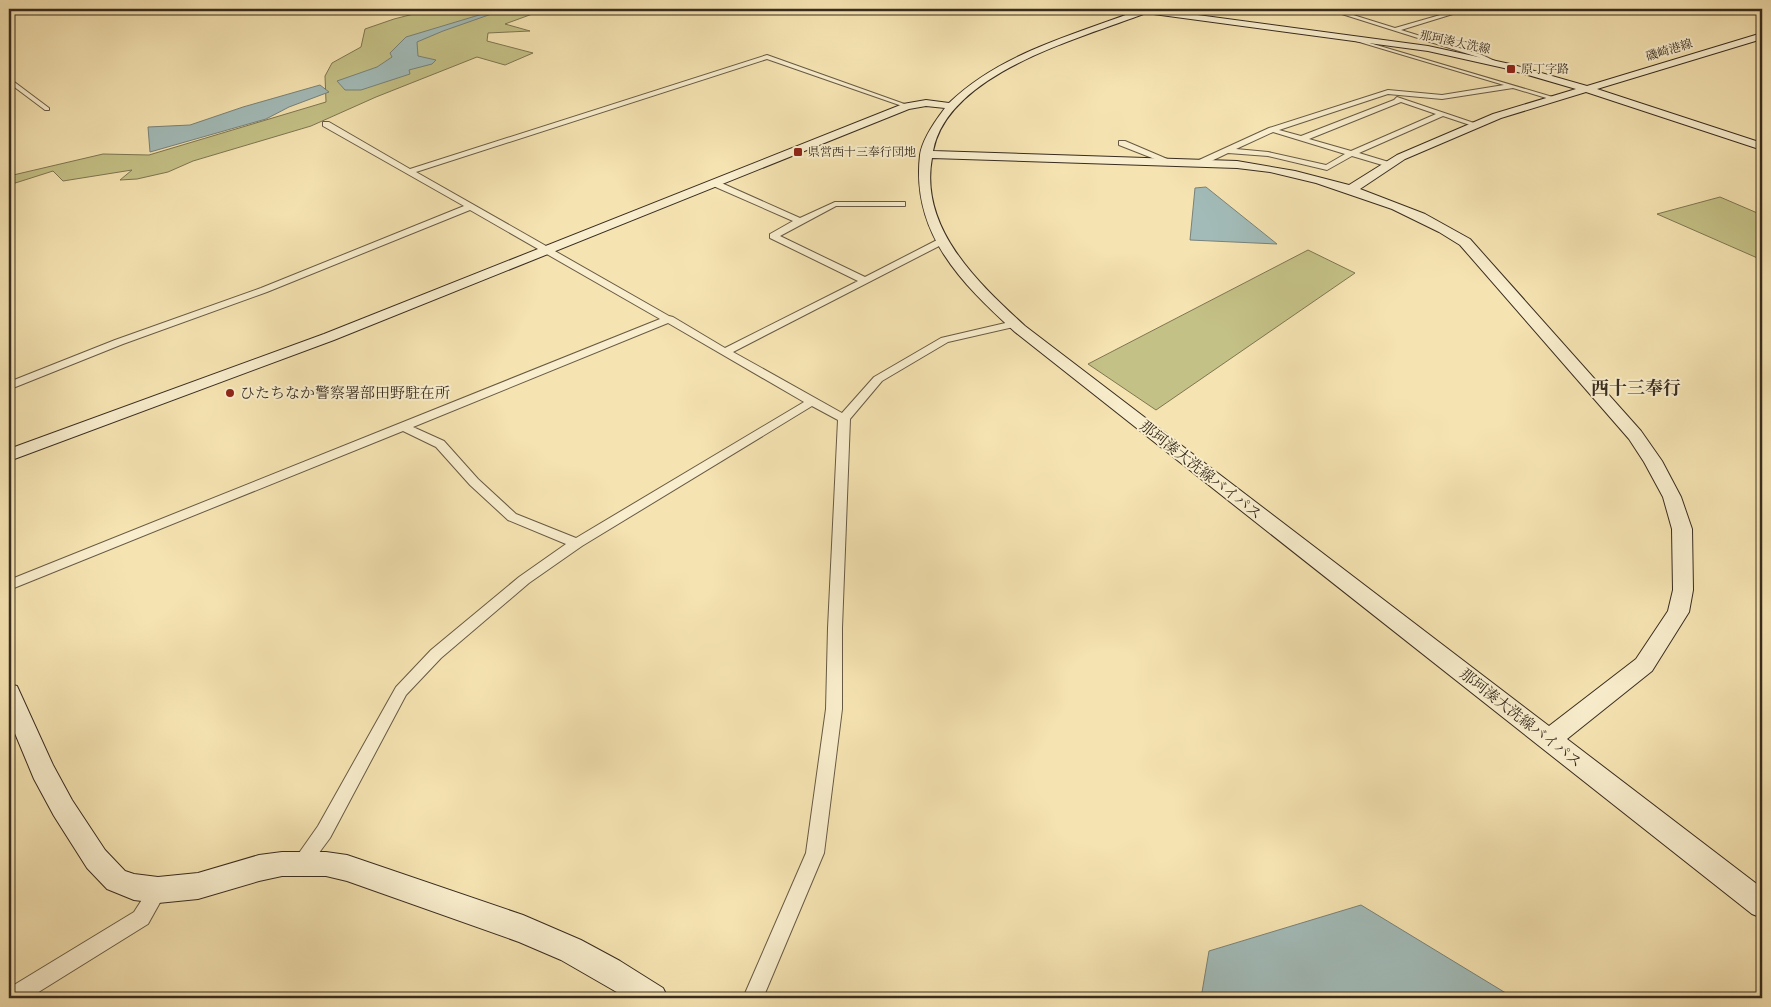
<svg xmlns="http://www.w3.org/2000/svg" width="1771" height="1007" font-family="'IM FELL Great Primer','Noto Serif JP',serif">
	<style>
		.green { fill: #c4c186; stroke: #7e7652 }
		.water { fill: #a2bbb8; stroke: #78827b }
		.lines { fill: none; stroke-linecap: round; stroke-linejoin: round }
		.street-casing { stroke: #675a44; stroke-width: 2 }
		.secondary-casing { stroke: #382c1f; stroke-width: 2 }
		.street { fill: #f8edcc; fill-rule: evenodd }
		.secondary { fill: #f8edcc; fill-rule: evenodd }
		.poi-dot { fill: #8f2418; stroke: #f8edcc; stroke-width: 2 }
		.labels { text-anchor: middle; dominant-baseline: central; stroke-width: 4; stroke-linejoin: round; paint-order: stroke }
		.far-street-label { font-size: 12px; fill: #382c1f; stroke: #f8edcc }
		.far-poi-label { font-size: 12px; fill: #382c1f; stroke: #f8edcc; text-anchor: start }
		.poi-label { font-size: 15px; fill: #382c1f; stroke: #f8edcc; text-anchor: start }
		.street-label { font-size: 15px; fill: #382c1f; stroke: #f8edcc }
		.quarter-label { font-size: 18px; font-weight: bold; fill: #382c1f; stroke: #f8edcc }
	</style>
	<rect width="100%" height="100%" fill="#f5e3b1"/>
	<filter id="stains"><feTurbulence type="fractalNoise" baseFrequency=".004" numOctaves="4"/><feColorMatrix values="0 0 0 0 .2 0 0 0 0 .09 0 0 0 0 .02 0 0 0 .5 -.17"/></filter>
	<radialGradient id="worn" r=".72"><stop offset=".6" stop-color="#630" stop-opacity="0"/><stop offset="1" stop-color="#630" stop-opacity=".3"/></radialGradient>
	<!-- green -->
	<path class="green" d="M433,9h113l-41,15 25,7 -42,2 -1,8 46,12 -28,12 -28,-8 -101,40 -65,29 -118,35 -25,11 -31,7 -17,1 12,-10 -69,11 -10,-10 -44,14v-9l94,-22 46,1 177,-53 -1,-26 7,-13 29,-16 4,-18 29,-10z
		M1720,197l42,18v9l-5,3 5,3v30l-105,-46z
		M1308,250l47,23 -199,137 -68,-46z"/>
	<!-- water -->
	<path class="water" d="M499,9l1,2 -57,20 -26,11 1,14 18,4 -4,4 -23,6 1,4 -49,16h-16l-8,-9 40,-14 15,-10 -2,-4 16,-16z
		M320,85l9,7 -40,15 -23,12 -116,33 -2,-25 42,-2 53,-18z
		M1206,187l71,57 -87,-4 5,-52z
		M1361,905l153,93h-313l8,-47z"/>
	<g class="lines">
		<!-- street casing -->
		<g class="street-casing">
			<path id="street" d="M1326,9h8l61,19 66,-19h8l-68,21 81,25 17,8 -5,1 -16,-7z
				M1743,9l19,1v4z
				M1356,39l200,59 -3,2 -40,-12 -71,11 -54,-5 -109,36 22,6 93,-36 3,-3 83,28 -4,2 -33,-11 -84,37 33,10v4h-3l-37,-11 -25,14 -59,-14 -40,-3 -23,11h-6v-4l70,-32 119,-38 54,5 62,-10 -148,-44zM1401,102l35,12 -85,37 -42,-12zM1273,132l72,22 -19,11 -58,-13 -32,-3z
				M767,55l143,51 -5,1 -138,-48 -351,113 253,144 4,1 52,31 133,-67 -88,-43v-4l23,-13 -82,-36v-4h6l83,37 35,-16h70v4h-69l-56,30 85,41 74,-38h6v4l-212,109 109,61 32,-36 67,-39 73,-17 5,3 -1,2 -70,16 -66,39 -32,38 -8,209v81l-18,144 -61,145h-20l63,-145 20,-144 2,-81 10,-208 -26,-14 -230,140 -53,37 -88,75 -35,37 -76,143 -23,31 -6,2 -6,-2 -3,-6 26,-37 78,-139 35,-37 88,-73 47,-33 -58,-24 -38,-35 -34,-38 -33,-16 -394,159v-10l651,-261 -190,-109 -203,82 -144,52 -110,44 -4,1v-7l106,-42 146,-52 203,-82 -141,-80v-4h6l81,47zM668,323l136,79 -228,136 -60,-24 -38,-35 -34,-38 -31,-14z
				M9,78l40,30v2h-4l-36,-27z
				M1119,141h6l47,20 -7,2 -46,-18z
				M158,881l6,3 3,6 -19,34 -119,74h-20v-10l125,-76 18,-28z"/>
		</g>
		<!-- secondary casing -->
		<g class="secondary-casing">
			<path id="secondary" d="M1132,9h21l275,37 82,18 77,22 175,-53v6l-165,50 165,54v7l-176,-58 -85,26 -96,41 -45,30 65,25 45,25 171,192 21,30 19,36 11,32 1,61 -4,22 -37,59 -85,68 195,149v30l-10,-4 -737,-582c-54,-49 -104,-99 -95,-177 2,-15 15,-34 25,-47l-19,-2 -17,3 -575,231 -325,121v-12l315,-115 579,-230 23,-4 23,3c52,-50 122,-67 187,-92zM1146,13l282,38 76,17 72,21 -83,25 -96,41 -48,30 -54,-14 -58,-10 -304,-10c15,-79 149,-113 213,-138zM932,158l305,10 33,4 46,11 76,26 47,23 21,13 169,194 15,23 19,35 9,32 1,61 -5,21 -32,48 -87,67 -524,-400c-47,-43 -106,-98 -93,-168z
				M9,684l8,2 36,79 19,35 33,50 20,21 9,3 24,3 40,-4 61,-18 23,-3h44l21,3 176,60 58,25 39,21 43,27 5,10h-41l-66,-38 -42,-18 -172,-61 -21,-5h-44l-23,5 -61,18 -40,4 -24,-3 -27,-11 -20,-21 -33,-52 -20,-37 -25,-60z"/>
		</g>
		<!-- street -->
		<use href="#street" class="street"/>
		<!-- secondary -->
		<use href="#secondary" class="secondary"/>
	</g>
	<!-- markers -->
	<g class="poi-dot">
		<rect x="1506" y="64" width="10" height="10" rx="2.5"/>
		<rect x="793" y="147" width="10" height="10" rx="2.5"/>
		<circle cx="230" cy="393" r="5"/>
	</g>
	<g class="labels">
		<!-- far-street labels -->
		<g class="far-street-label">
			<text transform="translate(1455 42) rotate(12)">那珂湊大洗線</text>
			<text transform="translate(1669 50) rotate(-17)">磯崎港線</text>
		</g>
		<!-- far-poi labels -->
		<g class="far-poi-label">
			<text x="1521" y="69">原丁字路</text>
			<text x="808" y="152">県営西十三奉行団地</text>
		</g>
		<!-- poi labels -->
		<g class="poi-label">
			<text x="240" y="393">ひたちなか警察署部田野駐在所</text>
		</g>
		<!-- street labels -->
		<g class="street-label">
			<text transform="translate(1201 470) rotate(38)">那珂湊大洗線バイパス</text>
			<text transform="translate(1521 718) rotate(38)">那珂湊大洗線バイパス</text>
		</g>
		<!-- quarter labels -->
		<g class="quarter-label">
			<text x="1636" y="388">西十三奉行</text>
		</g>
	</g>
	<!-- margin -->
	<rect width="1771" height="1007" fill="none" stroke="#f5e3b1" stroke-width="30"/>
	<rect x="10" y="10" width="1751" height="987" fill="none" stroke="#382c1f" stroke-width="2.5"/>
	<rect x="15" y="15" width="1741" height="977" fill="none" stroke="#382c1f"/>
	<rect width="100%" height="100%" filter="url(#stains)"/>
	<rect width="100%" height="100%" fill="url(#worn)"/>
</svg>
